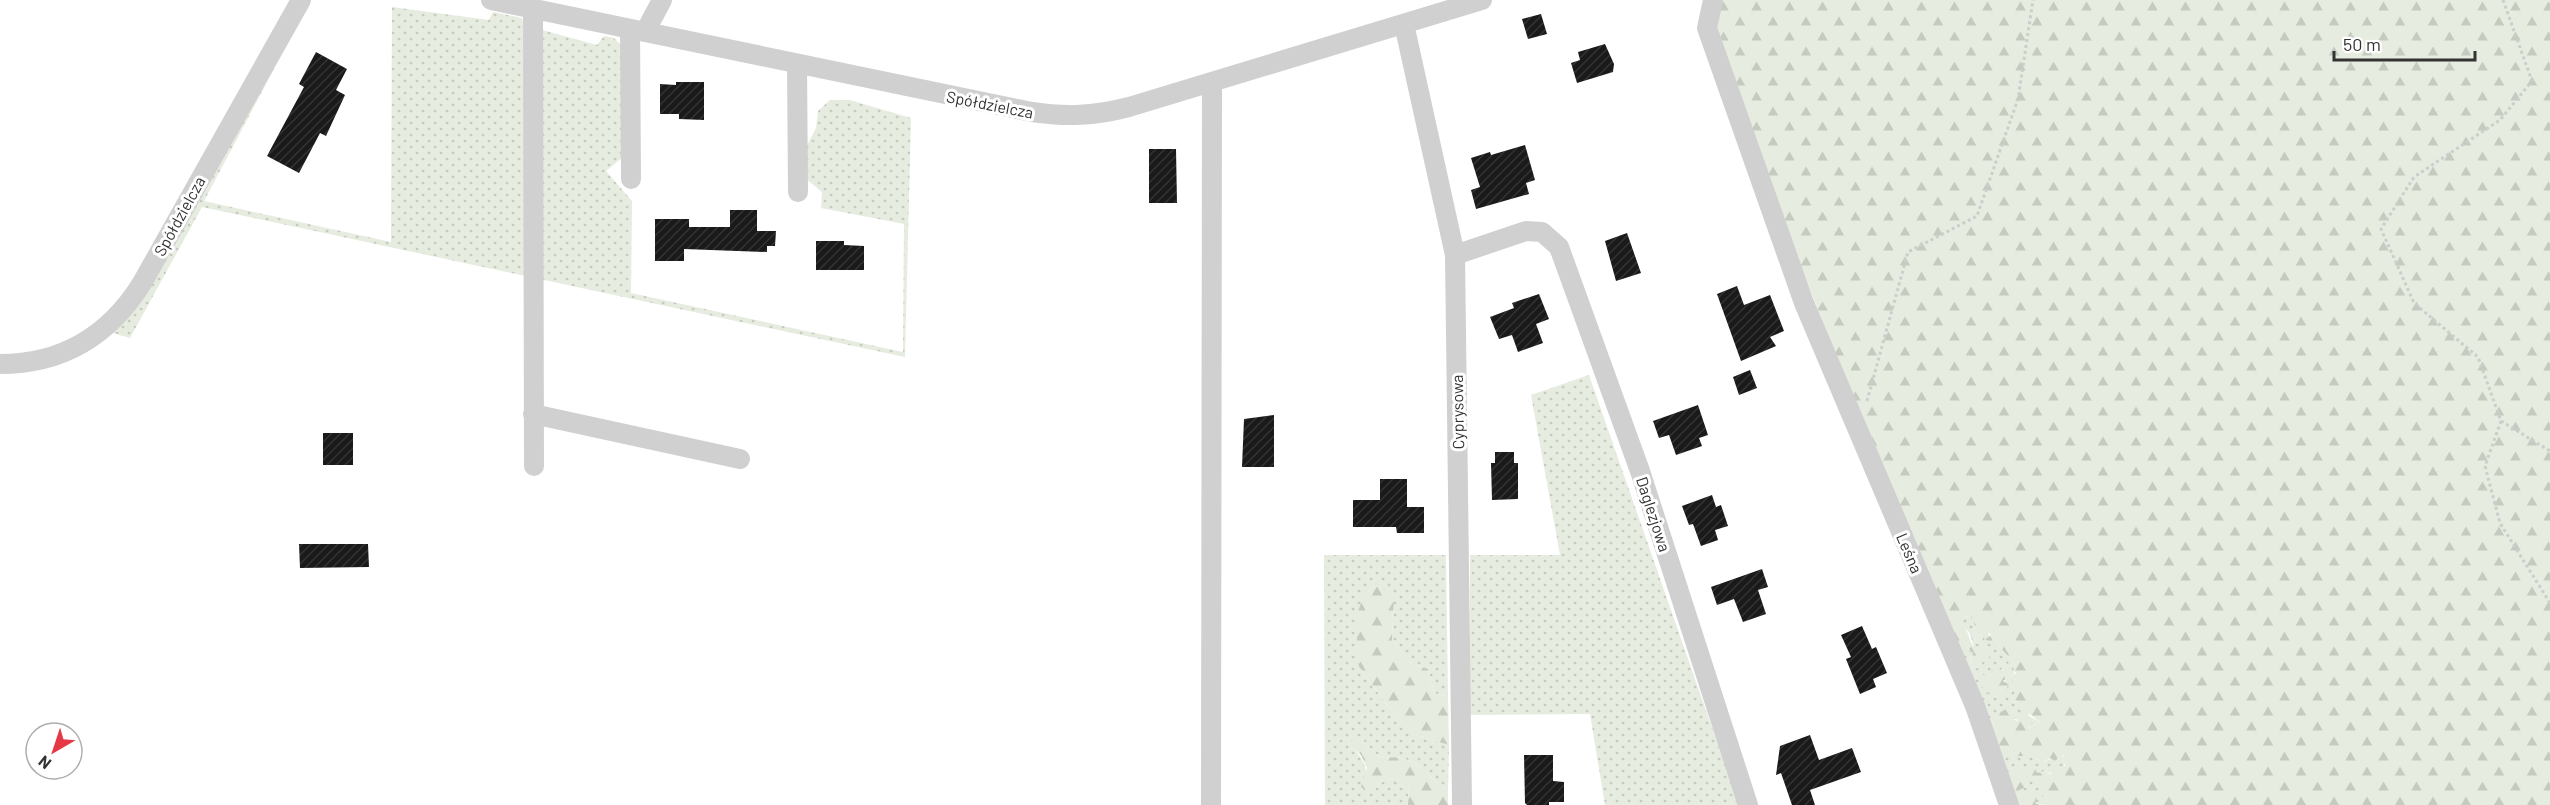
<svg xmlns="http://www.w3.org/2000/svg" width="2550" height="805" font-family="Barlow,sans-serif">
	<style>
		.grass { fill: url(#grass-dots) }
		.forest { fill: url(#forest-firs) }
		.building { fill: url(#building-hatch) }
		.lines { fill: none; stroke-linecap: round; stroke-linejoin: round }
		.path { stroke: #cdcdcd; stroke-width: 3; stroke-dasharray: 3 3; stroke-linecap: butt }
		.street { stroke: #d0d0d0; stroke-width: 20 }
		.labels { text-anchor: middle; dominant-baseline: central; stroke-width: 6; stroke-linejoin: round; paint-order: stroke }
		.street-label { font-size: 16px; fill: #333; stroke: #fff }
	</style>
	<defs>
		<pattern id="grass-dots" width="8" height="8" patternUnits="userSpaceOnUse" patternTransform="scale(1.5)"><rect width="8" height="8" fill="#e6ecdf"/><path d="M2 2h.1M6 6h.1" fill="none" stroke="#c6cbc0" stroke-width="1.8" stroke-linecap="round"/></pattern>
		<pattern id="forest-firs" width="22" height="20" patternUnits="userSpaceOnUse" patternTransform="scale(1.5)"><rect width="22" height="20" fill="#e6ecdf"/><path d="M5 1l3.5 6h-7zM16 11l3.5 6h-7z" fill="#c6cbc0"/></pattern>
		<pattern id="building-hatch" width="6" height="6" patternUnits="userSpaceOnUse" patternTransform="scale(1.5)"><rect width="6" height="6" fill="#1a1a1a"/><path d="M-1 1l2-2M0 6l6-6M5 7l2-2" fill="none" stroke="#333"/></pattern>
	</defs>
	<rect width="100%" height="100%" fill="#fff"/>
	<!-- grass -->
	<path class="grass" d="M392,7l97,13 4,-8 29,6 2,7 73,20 7,-9 10,2 10,10 -1,109 -17,14 26,30 -1,92 272,59 1,-128 -83,-16 1,-16 -16,-13v-32l10,-19 2,-17 12,-11h20l61,18 -6,239 -703,-150 -72,131 -17,-5 28,-33 26,-41 102,-193 5,3 -70,132 187,41z
		M1589,375l150,430h-134l-15,-91 -120,1v-160h90l-29,-160z
		M1324,555h122l2,142 -14,-4 -6,-24 -16,-5 -20,-24 2,-39 -17,-17 -13,11 -6,70 28,39 29,31 34,10 -1,45c-14,-7 -22,-20 -34,-27 -28,-15 -29,9 -53,-26l-10,10c16,13 16,25 16,44l12,-8 16,-5 14,7 -1,20h-83z
		M1969,616l5,5 2,22 7,-4 -6,-8h10l5,11 7,4 17,19 -3,12 -10,-10 -11,26 6,6 8,-20 7,2 5,8 -6,9 2,4 5,-1 9,6 -3,6 3,-1 1,4 11,6 -12,6 5,-7 -20,-2 -26,4 -30,-76h10l6,6 -5,15 13,-1 -12,-35 -7,-6v-9z
		M2062,754l4,8c-1,6 -14,12 -20,11l2,-5 -7,5 -5,-1 -7,-8 18,34 -2,7c-14,0 -34,-17 -41,-30 -3,-5 -4,-13 -6,-19h32l13,6z"/>
	<!-- forest -->
	<path class="forest" d="M1713,0h837v805h-505l2,-7 -9,-5 3,-6 -8,-4 -6,-15 2,-4 6,2 1,6 5,1 7,-6 -2,6 5,1 3,-8h11l1,-4 -4,-1 2,-5 -2,-2 -7,7 -5,-3 -7,4 -13,-6h-32l-11,-33 9,-1 -3,-6 19,-10 4,3 -4,4 4,2 -3,4 4,2 5,-8 11,8 -5,7 12,-6 -12,-9h-4l3,-5 -3,1 -6,-4v-4l-4,1 -2,-4 5,-9 -4,-8 -2,2 -5,-4 -3,2 6,4 -3,4h-5l3,3 -5,8 -7,-7 -7,1 -7,-18 4,-3 4,5 7,-10 10,2v-3l-11,-9 3,-4 14,11 3,7 -1,5 5,-4 -3,-4 3,-4 -17,-19 -11,-3 -2,-4 5,-4 -4,-4 -5,3 -5,-3 6,8 -7,5 -2,-23 -5,-5 -7,1v8c8,7 6,15 12,22l11,-2 8,8 -7,8h-3l-2,7 -13,1 5,-16 -6,-6h-10l-50,-109 -199,-510z
		M1377,584l17,16 -2,40 20,24 16,5 6,24 14,4 1,48 -34,-10 -29,-31 -28,-39 -2,-48 8,-22z
		M1353,736l8,1c24,35 24,11 53,26 12,7 20,20 34,27v15h-40l1,-20 -14,-7 -16,5 -12,9 -6,-5 6,-19 -6,-13 -10,-8z
		M2020,767l5,4 3,15 -9,4 4,6 9,-4 5,6 -2,5 5,2h-24l-12,-30z"/>
	<!-- building -->
	<path class="building" d="M1541,14l6,20 -19,5 -6,-20z
		M1605,44l9,20 -1,8 -36,11 -6,-20 9,-3 -2,-8z
		M316,52l31,17 -11,21 9,5 -19,41 -6,-3 -21,40 -32,-17 37,-69 -5,-3z
		M676,82h28v38l-25,-1v-5h-19v-30l16,1z
		M1525,145l10,35 -9,3 3,11 -53,15 -5,-19 9,-3 -9,-29 19,-6 1,3z
		M1149,149h27l1,54h-28z
		M730,210h27v21h19l-1,15h-8v6l-83,-3v12h-29v-42h34v8h41z
		M1627,233l14,40 -25,8 -11,-40z
		M816,241h28v4l20,1v24h-48z
		M1737,286l7,19 26,-10 14,36 -14,6 6,9 -35,15 -24,-67z
		M1539,294l10,25 -13,5 7,19 -25,9 -6,-17 -13,4 -9,-22 24,-9 -2,-5z
		M1750,370l7,18 -18,7 -6,-18z
		M1698,405l10,30 -9,3 3,8 -26,9 -7,-20 -10,3 -6,-17z
		M1274,415v52h-32l2,-48z
		M323,433h30v32h-30z
		M1495,452h19v11h4v36l-26,1 -1,-37h4z
		M1380,479h27v28h17v26h-27l-1,-6h-43v-27h27z
		M1712,495l4,12 5,-2 7,21 -13,4 3,10 -17,6 -8,-22 -4,1 -7,-19z
		M299,544h69l1,23 -69,1z
		M1762,569l6,18 -10,3 8,24 -23,8 -9,-23 -17,6 -6,-18z
		M1862,626l10,23 4,-2 11,26 -14,6 3,8 -16,7 -14,-35 5,-2 -10,-22z
		M1810,735l9,25 33,-12 9,24 -51,18 5,15h-23l-11,-32 -5,2 4,-29z
		M1524,755h29v26l11,1v20h-15v3h-22l-2,-2z"/>
	<g class="lines">
		<!-- path -->
		<path class="path" d="M2503,0l29,81 -32,39 -86,57 -33,52 33,74 64,54 23,64 49,30
			M1867,401l41,-149 69,-36 41,-117 15,-99
			M2501,421l-16,45 15,57 50,80"/>
		<!-- street -->
		<path class="street" d="M491,0l541,112c34,5 63,4 97,-5l353,-107
			M1713,0l-6,28 97,275 171,403 34,99
			M533,9l1,457
			M1404,24l51,231 7,550
			M630,29l1,150
			M645,32l17,-32
			M797,64l1,128
			M1455,255l71,-24 16,1 17,15 81,224 108,334
			M0,364c62,0 109,-28 142,-81l159,-283
			M533,414l207,45
			M1211,805l1,-723"/>
	</g>
	<g class="labels">
		<!-- street labels -->
		<g class="street-label">
			<text transform="translate(990 104) rotate(11)">Spółdzielcza</text>
			<text transform="translate(179 216) rotate(-61)">Spółdzielcza</text>
			<text transform="translate(1457 412) rotate(-91)">Cyprysowa</text>
			<text transform="translate(1654 514) rotate(72)">Daglezjowa</text>
			<text transform="translate(1910 553) rotate(67)">Leśna</text>
		</g>
	</g>
	<!-- north arrow -->
	<g transform="translate(54 751) rotate(219)"><circle r="28" fill="#ffffff" stroke="#adadad" stroke-width="1.5"/>
	<path d="M0-4.5L10 22L0 15L-10 22Z" fill="#e63946"/>
	<text y="-9" font-size="16" font-weight="bold" text-anchor="middle" fill="#333333">N</text>
	</g>
	<!-- scale -->
	<path d="M2334 51v9h141v-9" fill="none" stroke="#333333" stroke-width="3"/>
	<text x="2343" y="51" font-size="18" fill="#333333" stroke="#ffffff" stroke-width="4.5" paint-order="stroke">50 m</text>
</svg>
